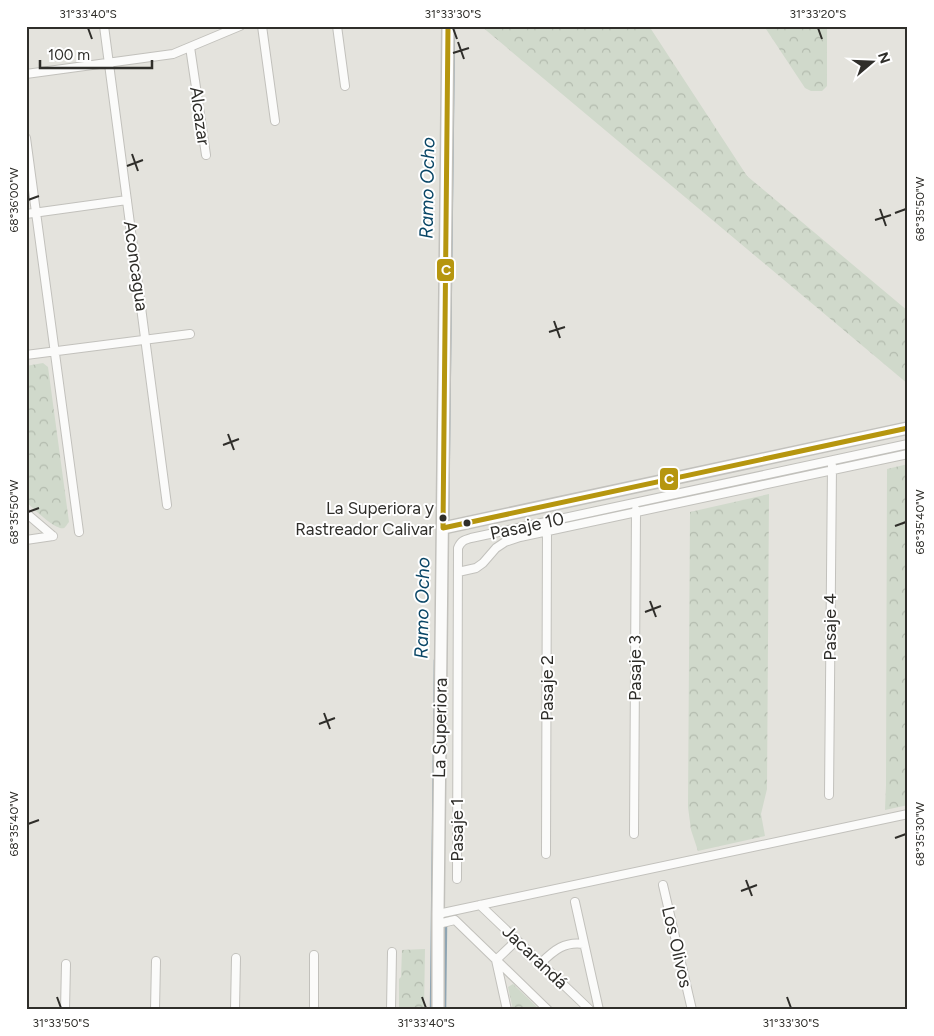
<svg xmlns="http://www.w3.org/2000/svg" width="934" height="1036" font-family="Figtree,sans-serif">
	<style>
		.park { fill: url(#park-crowns) }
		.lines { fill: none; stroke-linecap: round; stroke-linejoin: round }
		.stream { stroke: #8fa5b3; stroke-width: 2.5 }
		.street-casing { stroke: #c2c1bc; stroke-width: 10 }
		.secondary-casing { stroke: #c2c1bc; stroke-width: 14 }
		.street { stroke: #fbfbfa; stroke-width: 8 }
		.secondary { stroke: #fbfbfa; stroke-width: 11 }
		.bus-1-casing { stroke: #fff; stroke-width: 9 }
		.bus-1 { stroke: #b6960f; stroke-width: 5 }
		.ticks { fill: none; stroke: #2f2e2a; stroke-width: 2 }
		.bus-dot { fill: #2f2e2a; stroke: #fff; stroke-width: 2 }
		.labels { text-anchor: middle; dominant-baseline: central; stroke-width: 4; stroke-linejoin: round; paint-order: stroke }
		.bus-label { font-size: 17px; fill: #2f2e2a; stroke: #fff; text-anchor: end }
		.street-label { font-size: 18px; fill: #2f2e2a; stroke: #fff }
		.water-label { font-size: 19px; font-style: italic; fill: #094666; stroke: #fff }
		.line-badge { stroke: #fff; stroke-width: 2 }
		.badge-label { font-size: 14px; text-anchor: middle; font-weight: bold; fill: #fff }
		.neatline { fill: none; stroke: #2f2e2a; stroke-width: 2 }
		.ticks-label { font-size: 12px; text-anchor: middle; fill: #2f2e2a }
	</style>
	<defs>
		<pattern id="park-crowns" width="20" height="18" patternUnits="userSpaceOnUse" patternTransform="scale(1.25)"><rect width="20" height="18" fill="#d0d9cb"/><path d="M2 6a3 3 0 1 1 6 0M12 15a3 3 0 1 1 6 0" fill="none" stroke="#b3bbae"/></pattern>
	</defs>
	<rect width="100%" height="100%" fill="#e4e3dd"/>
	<!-- park -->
	<path class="park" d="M481,26h168l98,150 161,135v73z
		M764,26h63v60l-5,5h-11l-6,-3z
		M43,363l5,4 21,155c-1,1 -4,6 -5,6 -8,3 -31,-20 -38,-26v-136z
		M908,464v341l-23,5 1,-25 1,-316z
		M769,494l-2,295 -6,25 4,22 -67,15 -7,-21 -3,-23 2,-295z
		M425,949l-1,61h-25v-31l2,-2 1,-27z
		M513,984l27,26h-27l-5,-23z"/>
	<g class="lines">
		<!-- stream -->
		<path class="stream" d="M448,522l6,-496
			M431,1010l4,-350
			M445,1010l1,-85"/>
		<!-- street casing -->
		<g class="street-casing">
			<path id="street" d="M104,26l63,479
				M262,26l13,95
				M337,26l8,60
				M190,47l16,108
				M26,74l147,-20 67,-28
				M26,138l53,394
				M26,214l101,-14
				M26,355l164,-21
				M26,513l27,23
				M26,540l27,-4
				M458,572l18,-4 7,-5 13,-15 9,-6 15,-5 388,-83
				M829,795l3,-329
				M634,834l2,-324
				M546,854l1,-328
				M457,879l1,-331c3,-7 6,-8 13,-10l437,-94
				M663,885l29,125
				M575,902l24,108
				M480,905l110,105
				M438,914l470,-100
				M438,924l17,-4 93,90
				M541,963c13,-13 24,-22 43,-19
				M65,1010l1,-46
				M155,1010l1,-49
				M235,1010l1,-52
				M314,1010v-55
				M391,1010l1,-58
				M507,1010l-11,-50 21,-20"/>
		</g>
		<!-- secondary casing -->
		<g class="secondary-casing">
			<path id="secondary" d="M443,528l465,-100
				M438,1010v-96l10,-888"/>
		</g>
		<!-- street -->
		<use href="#street" class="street"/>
		<!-- secondary -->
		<use href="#secondary" class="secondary"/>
		<!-- bus-1 casing -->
		<g class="bus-1-casing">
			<path id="bus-1" d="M448,26l-5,502 465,-100"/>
		</g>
		<!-- bus-1 -->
		<use href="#bus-1" class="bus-1"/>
	</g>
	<!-- ticks -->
	<path class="ticks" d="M88,28l4,11M453,28l4,11M818,28l4,11M458,42l6,17M453,53l16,-5M132,154l6,17M127,166l16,-6M28,200l11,-4M880,209l6,17M895,213l11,-4M875,220l16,-5M554,321l6,17M549,332l16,-5M228,434l6,16M223,445l16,-6M28,512l11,-4M895,526l11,-4M650,601l6,16M645,612l16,-6M324,713l6,16M319,724l16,-6M28,824l11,-4M895,838l11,-4M746,880l6,16M741,891l16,-6M57,997l4,11M422,997l4,11M787,997l4,11"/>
	<!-- markers -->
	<g class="bus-dot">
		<circle cx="443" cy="518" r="4.5"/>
		<circle cx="467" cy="523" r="4.5"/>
	</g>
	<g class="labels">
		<!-- bus labels -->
		<g class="bus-label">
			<text x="434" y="508">La Superiora y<tspan x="434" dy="21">Rastreador Calivar</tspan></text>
		</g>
		<!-- street labels -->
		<g class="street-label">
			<text transform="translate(200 116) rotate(82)">Alcazar</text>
			<text transform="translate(136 266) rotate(82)">Aconcagua</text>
			<text transform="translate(527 526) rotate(-12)">Pasaje 10</text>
			<text transform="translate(830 627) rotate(-90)">Pasaje 4</text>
			<text transform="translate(635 668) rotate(-90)">Pasaje 3</text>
			<text transform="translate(547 688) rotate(-90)">Pasaje 2</text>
			<text transform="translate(440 728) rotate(-89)">La Superiora</text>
			<text transform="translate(457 830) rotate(-90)">Pasaje 1</text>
			<text transform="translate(677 947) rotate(77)">Los Olivos</text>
			<text transform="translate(535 957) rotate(44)">Jacarandá</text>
		</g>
		<!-- water labels -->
		<g class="water-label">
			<text transform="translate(427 188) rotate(-89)">Ramo Ocho</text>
			<text transform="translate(422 608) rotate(-89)">Ramo Ocho</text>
		</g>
	</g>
	<g class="line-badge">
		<rect x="436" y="258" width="19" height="24" rx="5" fill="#b6960f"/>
		<rect x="659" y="467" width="20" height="24" rx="5" fill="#b6960f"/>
	</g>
	<g class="badge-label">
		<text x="446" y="275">C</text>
		<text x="669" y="484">C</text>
	</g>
	<!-- border -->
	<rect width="934" height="1036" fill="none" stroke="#ffffff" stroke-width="55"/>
	<!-- north arrow -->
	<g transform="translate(872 62) rotate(71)" stroke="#ffffff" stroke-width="4" paint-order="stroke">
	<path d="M0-4L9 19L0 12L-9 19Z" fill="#2f2e2a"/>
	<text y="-8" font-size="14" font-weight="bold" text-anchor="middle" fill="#2f2e2a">N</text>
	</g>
	<!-- scale -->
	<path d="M40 60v8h112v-8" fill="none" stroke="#2f2e2a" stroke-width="2.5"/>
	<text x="48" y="60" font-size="15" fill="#2f2e2a" stroke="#ffffff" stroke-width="4" paint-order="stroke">100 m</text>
	<rect x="28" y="28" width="878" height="980" class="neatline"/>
	<g class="ticks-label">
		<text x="88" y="18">31°33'40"S</text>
		<text x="453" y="18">31°33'30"S</text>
		<text x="818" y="18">31°33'20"S</text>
		<text transform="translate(14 200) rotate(-90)" y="4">68°36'00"W</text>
		<text transform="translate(920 209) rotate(-90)" y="4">68°35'50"W</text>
		<text transform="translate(14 512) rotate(-90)" y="4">68°35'50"W</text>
		<text transform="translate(920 522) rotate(-90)" y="4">68°35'40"W</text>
		<text transform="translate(14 824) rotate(-90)" y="4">68°35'40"W</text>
		<text transform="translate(920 834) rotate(-90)" y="4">68°35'30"W</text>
		<text x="61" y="1027">31°33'50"S</text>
		<text x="426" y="1027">31°33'40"S</text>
		<text x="791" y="1027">31°33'30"S</text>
	</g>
</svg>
